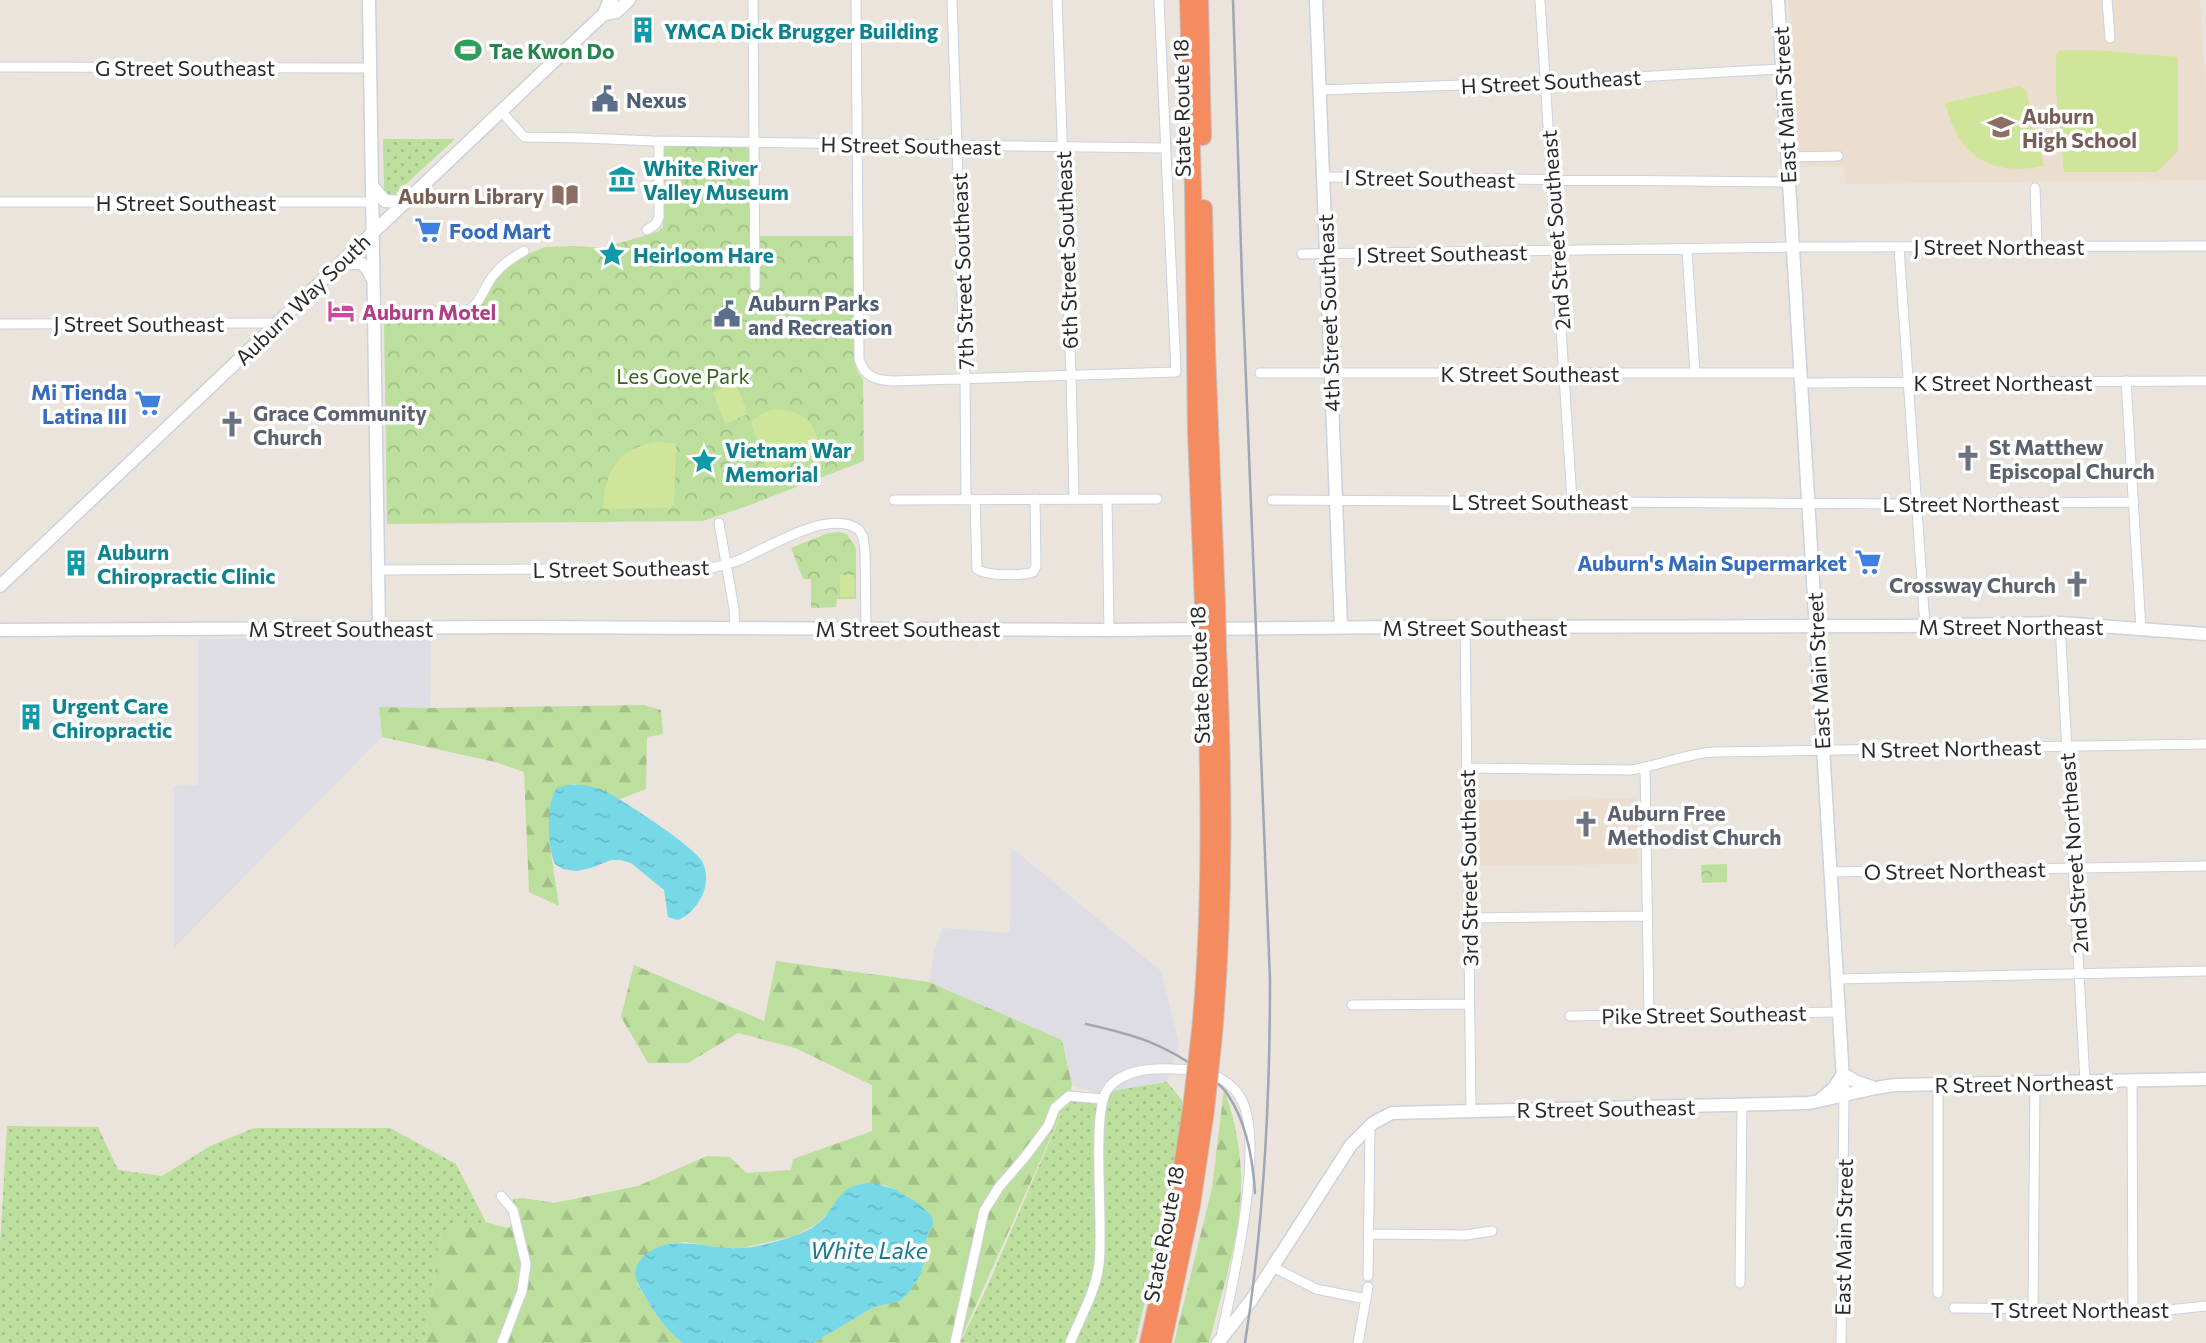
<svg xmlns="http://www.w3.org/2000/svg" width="2206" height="1343" font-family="Commissioner,sans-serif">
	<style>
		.industrial { fill: #dfdde4 }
		.education { fill: #ecdece }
		.grass { fill: url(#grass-dots) }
		.forest { fill: url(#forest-firs) }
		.park { fill: url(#park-crowns) }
		.pitch { fill: #cfe59a }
		.plaza { fill: url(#plaza-grid) }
		.water { fill: url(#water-ripples) }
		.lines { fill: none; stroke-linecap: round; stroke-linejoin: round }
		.street-casing { stroke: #ccd1db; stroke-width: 11 }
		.secondary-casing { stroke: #ccd1db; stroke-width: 15 }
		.highway-casing { stroke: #c3c3c3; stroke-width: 18 }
		.street { stroke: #fff; stroke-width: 9 }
		.secondary { stroke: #fff; stroke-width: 12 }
		.highway { stroke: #f48c60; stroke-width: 16 }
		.rail { stroke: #a0a6b3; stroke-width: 2.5 }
		.highway-bridge-casing { stroke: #c3c3c3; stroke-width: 18; stroke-linecap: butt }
		.highway-bridge { stroke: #f48c60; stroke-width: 16 }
		.labels { text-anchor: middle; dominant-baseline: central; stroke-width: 7; stroke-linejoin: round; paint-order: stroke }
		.culture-label { font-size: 21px; font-weight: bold; fill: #0d838f; stroke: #fff; text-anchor: start }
		.leisure-label { font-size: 21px; font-weight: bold; fill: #27864d; stroke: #fff; text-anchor: start }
		.street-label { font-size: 21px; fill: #2a2a2a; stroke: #fff }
		.service-label { font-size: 21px; font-weight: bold; fill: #4e5e75; stroke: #fff; text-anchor: start }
		.education-label { font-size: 21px; font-weight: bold; fill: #785e54; stroke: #fff; text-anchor: start }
		.shop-label { font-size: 21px; font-weight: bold; fill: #366cbe; stroke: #fff; text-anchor: end }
		.hotel-label { font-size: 21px; font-weight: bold; fill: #b23c85; stroke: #fff; text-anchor: start }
		.park-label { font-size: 21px; fill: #36631f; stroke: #fff }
		.worship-label { font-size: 21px; font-weight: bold; fill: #5b616d; stroke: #fff; text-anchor: start }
		.water-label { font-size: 23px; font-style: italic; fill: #167993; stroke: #fff }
	</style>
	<defs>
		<pattern id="grass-dots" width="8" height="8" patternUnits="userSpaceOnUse" patternTransform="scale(1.75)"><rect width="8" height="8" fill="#bcdf9d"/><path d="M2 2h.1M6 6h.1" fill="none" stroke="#a2c087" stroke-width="1.8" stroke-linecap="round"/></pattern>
		<pattern id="forest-firs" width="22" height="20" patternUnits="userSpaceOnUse" patternTransform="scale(1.75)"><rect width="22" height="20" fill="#bcdf9d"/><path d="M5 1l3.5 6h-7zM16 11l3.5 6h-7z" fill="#a2c087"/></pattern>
		<pattern id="park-crowns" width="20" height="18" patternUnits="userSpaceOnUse" patternTransform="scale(1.75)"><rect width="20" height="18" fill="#bcdf9d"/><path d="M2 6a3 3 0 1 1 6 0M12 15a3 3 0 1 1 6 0" fill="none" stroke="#a2c087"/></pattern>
		<pattern id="plaza-grid" width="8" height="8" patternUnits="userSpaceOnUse" patternTransform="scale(1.75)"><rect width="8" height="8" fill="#dcd7d4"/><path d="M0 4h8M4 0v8" fill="none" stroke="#bdb9b6"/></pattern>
		<pattern id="water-ripples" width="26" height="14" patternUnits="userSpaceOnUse" patternTransform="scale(1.75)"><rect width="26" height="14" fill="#77d8e7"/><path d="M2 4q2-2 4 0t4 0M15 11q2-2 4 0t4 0" fill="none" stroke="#67bac6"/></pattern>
	</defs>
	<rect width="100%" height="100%" fill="#ebe4dd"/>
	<!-- industrial -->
	<path class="industrial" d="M431,635l-1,73 -51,-1 3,30 -208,211v-162l24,-1v-146z
		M1011,847l150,124 18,72 -12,39 -49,17 -46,-14 -10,-45 -133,-58 6,-33 7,-21 68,5z"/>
	<!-- education -->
	<path class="education" d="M1789,0h411l6,89v91l-361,4 -2,-17 -46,-1z
		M1637,799l1,65 -165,2 -1,-66z"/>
	<!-- grass -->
	<path class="grass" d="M383,139h72l-61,56 -6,1 -4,-5z
		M1167,1082l18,22 -15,95 -35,144h-175l28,-58 81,-189 36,-4z
		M7,1126l91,1 20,43 44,6 48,-30 44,-18h136l66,36 30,58 -45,9 -16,112h-425v-98z"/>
	<!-- forest -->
	<path class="forest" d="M644,705l17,5 2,24 -16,3 -1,52 -28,11 -21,-12 -25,-4 -23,46 1,17 9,59 -30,-14 -5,-120 -29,-10 -113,-25 -3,-30 51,1z
		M776,961l153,21 133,58 10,45 -3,11 -110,247h-146l61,-36 25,-6 8,-6 14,-21 3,-12 2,-22 7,-16 -15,-21 -24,-14 -10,-4 -22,-1 -8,2 -36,37 -23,13 -53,12h-20l-37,-6 -15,2 -20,8 -13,32 21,34 25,25h-258l16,-112 45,-9 21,6 7,-3 -1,-26 10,-1 31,5 84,-17 69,-30 23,1 16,16 45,-3 2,-11 79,-28v-46l-77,-37 -57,-15 -50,30h-40l-27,-46 13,-52 130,56z
		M1224,1089c35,98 9,159 -15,254h-35l38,-155z"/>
	<!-- park -->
	<path class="park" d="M664,141l91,2v93h98l2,124 2,11 6,8 1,82 -114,44 -47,16 -316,3 -3,-202 4,-3h21l17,-4h18l8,4 15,-2 10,-6 5,-6 2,-10 14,-20 30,-21 17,-7 30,-1 28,2 54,-16 6,-5z
		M839,532l8,2 9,15v50h-19l-1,8 -25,1v-29h-8l-12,-31 37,-15z
		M1727,864v18l-25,1 -1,-18z"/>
	<!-- pitch -->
	<path class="pitch" d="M2060,50h36l82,7v94l-21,21h-93l-8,-81v-36z
		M2020,86l6,4 18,76c-54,11 -86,-10 -99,-63z
		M736,383l12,31 -23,10 -12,-32z
		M774,409c31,1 46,15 44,47l-49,13 -4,-3 -14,-44 10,-8z
		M654,442l22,1 -2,62 -4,3 -67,1c1,-36 15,-60 51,-67z
		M840,575h14v22h-14z"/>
	<!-- plaza -->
	<path class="plaza" d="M696 461a9 9 0 1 1 18 0a9 9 0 1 1-18 0Z"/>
	<!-- water -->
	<path class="water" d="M567,785c11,-1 23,0 33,4 19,8 92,56 102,72 6,11 5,26 -1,37 -5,9 -13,18 -23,22l-10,-3 -4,-27 -33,-27 -10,-3h-10l-20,8 -15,3 -13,-2 -8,-5c-8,-15 -9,-63 2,-76z
		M873,1183l21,6 24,14 14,13 1,8 -7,16 -2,22 -3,12 -14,21 -8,6 -25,6 -61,36h-130c-18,-14 -29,-30 -40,-50 -7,-12 -12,-22 -2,-34 26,-29 66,-9 98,-11 17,0 36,-6 52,-11 14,-4 28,-12 36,-23 15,-21 18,-30 46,-31z"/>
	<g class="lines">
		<!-- street casing -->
		<g class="street-casing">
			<path id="street" d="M753,0l2,286
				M856,0l3,359c5,18 17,21 34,22l283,-9 -17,-372
				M952,0l13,378 1,122
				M1057,0l14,375 3,124
				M1540,0l32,501
				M2107,0l3,38
				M0,67l370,1
				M1320,90l225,-8 237,-13
				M501,111l23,26 61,1 68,3 511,7
				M1787,157l51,-1
				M1323,177l466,5
				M2035,188l2,57
				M0,202h372
				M647,230l9,-6 3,-7v-76
				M1899,247l26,379
				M1687,250l8,123
				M1302,254l491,-7 413,-1
				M374,313l93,-2c12,-6 16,-20 23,-31 8,-12 21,-22 34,-29
				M0,324l277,-1
				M1260,373h540
				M2126,381l15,248
				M1801,383l405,-2
				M1107,499l2,131
				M894,500l263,-1
				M975,500l2,69c9,7 45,7 56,3l3,-6 -1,-67
				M1272,500l645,4 217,-2
				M719,523l15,86 1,20
				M378,570l333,-2c9,-2 18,-4 26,-7 30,-12 92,-54 122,-31l4,7 2,14 1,77
				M2060,623l25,459
				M1465,627l6,483
				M1467,768l163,2c29,-4 54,-16 84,-18l492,-8
				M1645,768l4,247
				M1830,872l376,-6
				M1468,918l178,-2
				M1837,979l369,-8
				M1352,1005l117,-1
				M1570,1016l268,-4
				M2132,1081l1,229
				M501,1196l12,14 13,54 -4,27 -20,52
				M1369,1234l97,1 26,-4
				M1273,1267l43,22 50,10
				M1368,1276l2,-151
				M1740,1283l2,-178
				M1938,1293v-209
				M1954,1308l214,2 38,-4
				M2033,1308l2,-225
				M955,1343l29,-132 15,-24 26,-30 23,-31 7,-18 14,-12 33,3
				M1070,1343c10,-25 26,-52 29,-79 5,-37 -8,-150 8,-174 15,-21 45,-22 68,-21 24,0 51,5 65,28 27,42 -8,190 -19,240
				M1358,1343l10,-56
				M1841,1343l3,-247"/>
		</g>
		<!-- secondary casing -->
		<g class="secondary-casing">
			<path id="secondary" d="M369,0l10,627
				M1316,0l25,627
				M1778,0l66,1096
				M604,14l12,-2 13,-12
				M372,186l13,15 19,1
				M340,264c18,-2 24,-5 32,14
				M0,586l590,-559 14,-13 4,-10 4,-4
				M0,630l521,-3 588,3 297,-3 499,-1 155,-3 146,11
				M1821,1099l13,-11 9,-14 14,8 15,5
				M1218,1343l34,-44 99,-154 22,-22 19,-10 416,-10c30,-5 57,-15 88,-18l310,-6"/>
		</g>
		<!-- highway casing -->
		<g class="highway-casing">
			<path id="highway" d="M1188,0l5,188 3,246 7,170
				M1200,0l3,137
				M1204,208l3,142 10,254
				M1200,1031c12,-128 9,-255 5,-383
				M1214,1035c11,-131 10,-256 4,-387
				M1148,1343l22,-99 21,-136
				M1163,1343l29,-138 14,-95"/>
		</g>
		<!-- street -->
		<use href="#street" class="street"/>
		<!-- secondary -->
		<use href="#secondary" class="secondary"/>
		<!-- highway -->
		<use href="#highway" class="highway"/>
		<!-- rail -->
		<path class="rail" d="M1233,0l9,279 28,701c0,122 -6,243 -25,363
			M1086,1024c49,11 77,19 118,49 9,7 18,12 24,22 19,28 25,65 27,98"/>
		<!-- highway-bridge casing -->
		<g class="highway-bridge-casing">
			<path id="highway-bridge" d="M1203,604l2,44
				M1217,604l1,44
				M1191,1108l9,-77
				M1206,1110l8,-75"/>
		</g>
		<!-- highway-bridge -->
		<use href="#highway-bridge" class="highway-bridge"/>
	</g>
	<!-- icons -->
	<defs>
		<g id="building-bare" transform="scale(2.1)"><path d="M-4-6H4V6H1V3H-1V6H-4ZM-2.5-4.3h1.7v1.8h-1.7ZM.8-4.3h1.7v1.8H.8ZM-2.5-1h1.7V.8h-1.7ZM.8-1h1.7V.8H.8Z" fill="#0f9aa8" stroke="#fff" stroke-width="2.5" paint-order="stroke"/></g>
		<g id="stadium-bare" transform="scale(2.1)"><path d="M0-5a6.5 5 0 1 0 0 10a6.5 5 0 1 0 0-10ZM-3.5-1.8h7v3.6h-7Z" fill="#2e9e5b" stroke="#fff" stroke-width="2.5" paint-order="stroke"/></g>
		<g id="civic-bare" transform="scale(2.1)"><path d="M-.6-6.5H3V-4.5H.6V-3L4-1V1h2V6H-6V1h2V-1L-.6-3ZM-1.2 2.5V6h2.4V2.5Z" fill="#5c6f8a" stroke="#fff" stroke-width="2.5" paint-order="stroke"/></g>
		<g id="school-bare" transform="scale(2.1)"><path d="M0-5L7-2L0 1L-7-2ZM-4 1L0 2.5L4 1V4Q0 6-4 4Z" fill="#8d6e63" stroke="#fff" stroke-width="2.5" paint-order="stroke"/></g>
		<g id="museum-bare" transform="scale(2.1)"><path d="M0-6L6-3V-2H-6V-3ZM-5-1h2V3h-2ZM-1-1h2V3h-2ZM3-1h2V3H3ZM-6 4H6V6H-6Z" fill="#0f9aa8" stroke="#fff" stroke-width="2.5" paint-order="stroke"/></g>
		<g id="library-bare" transform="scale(2.1)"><path d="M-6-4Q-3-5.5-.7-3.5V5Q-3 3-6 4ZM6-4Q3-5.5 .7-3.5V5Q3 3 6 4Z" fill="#8d6e63" stroke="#fff" stroke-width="2.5" paint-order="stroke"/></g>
		<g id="supermarket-bare" transform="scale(2.1)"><path d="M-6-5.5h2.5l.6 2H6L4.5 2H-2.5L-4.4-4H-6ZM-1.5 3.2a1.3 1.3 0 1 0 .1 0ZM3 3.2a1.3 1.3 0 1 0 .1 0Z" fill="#3f7fe0" stroke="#fff" stroke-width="2.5" paint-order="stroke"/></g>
		<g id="sight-bare" transform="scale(2.1)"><path d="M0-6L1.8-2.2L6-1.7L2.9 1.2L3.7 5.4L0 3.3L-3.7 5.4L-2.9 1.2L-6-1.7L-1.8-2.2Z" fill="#0f9aa8" stroke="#fff" stroke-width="2.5" paint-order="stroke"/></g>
		<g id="hotel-bare" transform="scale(2.1)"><path d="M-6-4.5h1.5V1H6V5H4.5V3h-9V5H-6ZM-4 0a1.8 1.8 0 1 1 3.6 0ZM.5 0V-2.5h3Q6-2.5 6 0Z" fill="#d1479c" stroke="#fff" stroke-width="2.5" paint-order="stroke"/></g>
		<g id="church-bare" transform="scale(2.1)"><path d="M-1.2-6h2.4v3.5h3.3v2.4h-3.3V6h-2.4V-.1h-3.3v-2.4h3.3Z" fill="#6b7280" stroke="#fff" stroke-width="2.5" paint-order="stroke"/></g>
	</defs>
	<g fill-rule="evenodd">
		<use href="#building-bare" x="643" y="30"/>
		<use href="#stadium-bare" x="468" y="50"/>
		<use href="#civic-bare" x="605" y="99"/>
		<use href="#school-bare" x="2001" y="127"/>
		<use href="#museum-bare" x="622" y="179"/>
		<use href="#library-bare" x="565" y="195"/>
		<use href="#supermarket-bare" x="428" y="230"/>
		<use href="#sight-bare" x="612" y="254"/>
		<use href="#hotel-bare" x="341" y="311"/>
		<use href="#civic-bare" x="727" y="314"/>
		<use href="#supermarket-bare" x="148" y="403"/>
		<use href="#church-bare" x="232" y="424"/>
		<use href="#church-bare" x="1968" y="458"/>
		<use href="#sight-bare" x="704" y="461"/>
		<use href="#supermarket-bare" x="1868" y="562"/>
		<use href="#building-bare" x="76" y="563"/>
		<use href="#church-bare" x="2077" y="584"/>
		<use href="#building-bare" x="31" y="717"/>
		<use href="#church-bare" x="1586" y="824"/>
	</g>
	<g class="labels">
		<!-- culture labels -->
		<g class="culture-label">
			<text x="664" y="30">YMCA Dick Brugger Building</text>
			<text x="643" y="167">White River<tspan x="643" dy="24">Valley Museum</tspan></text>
			<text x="633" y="254">Heirloom Hare</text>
			<text x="725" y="449">Vietnam War<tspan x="725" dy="24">Memorial</tspan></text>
			<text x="97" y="551">Auburn<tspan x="97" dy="24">Chiropractic Clinic</tspan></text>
			<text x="52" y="705">Urgent Care<tspan x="52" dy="24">Chiropractic</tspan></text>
		</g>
		<!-- leisure labels -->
		<g class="leisure-label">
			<text x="489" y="50">Tae Kwon Do</text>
		</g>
		<!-- street labels -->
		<g class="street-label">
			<text x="185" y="67">G Street Southeast</text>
			<text transform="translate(1551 81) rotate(-3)">H Street Southeast</text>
			<text transform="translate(1784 105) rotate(-93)">East Main Street</text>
			<text transform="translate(1181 108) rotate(-91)">State Route 18</text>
			<text transform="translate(911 145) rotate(1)">H Street Southeast</text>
			<text transform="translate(1430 178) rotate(1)">I Street Southeast</text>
			<text x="186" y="202">H Street Southeast</text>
			<text transform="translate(1555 230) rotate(-94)">2nd Street Southeast</text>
			<text x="1999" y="246">J Street Northeast</text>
			<text transform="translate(1066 250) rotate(-92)">6th Street Southeast</text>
			<text transform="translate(1442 253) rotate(-1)">J Street Southeast</text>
			<text transform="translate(962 271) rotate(-92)">7th Street Southeast</text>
			<text transform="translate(302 299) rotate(-44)">Auburn Way South</text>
			<text transform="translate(1328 313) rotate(-92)">4th Street Southeast</text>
			<text x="139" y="323">J Street Southeast</text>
			<text x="1530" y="373">K Street Southeast</text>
			<text x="2003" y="382">K Street Northeast</text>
			<text x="1540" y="501">L Street Southeast</text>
			<text x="1971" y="503">L Street Northeast</text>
			<text transform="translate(621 568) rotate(-1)">L Street Southeast</text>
			<text x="2011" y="626">M Street Northeast</text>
			<text x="1475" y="627">M Street Southeast</text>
			<text x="341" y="628">M Street Southeast</text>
			<text x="908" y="628">M Street Southeast</text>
			<text transform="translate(1818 671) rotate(-93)">East Main Street</text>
			<text transform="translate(1199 675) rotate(-92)">State Route 18</text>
			<text transform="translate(1951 748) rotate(-1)">N Street Northeast</text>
			<text transform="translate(2073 853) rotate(-94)">2nd Street Northeast</text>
			<text transform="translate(1468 868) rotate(-91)">3rd Street Southeast</text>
			<text transform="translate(1955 870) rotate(-1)">O Street Northeast</text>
			<text transform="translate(1704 1014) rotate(-1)">Pike Street Southeast</text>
			<text transform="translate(2024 1083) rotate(-1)">R Street Northeast</text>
			<text transform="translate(1606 1108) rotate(-1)">R Street Southeast</text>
			<text transform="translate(1163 1234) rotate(-79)">State Route 18</text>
			<text transform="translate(1843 1237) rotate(-89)">East Main Street</text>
			<text x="2080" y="1309">T Street Northeast</text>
		</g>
		<!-- service labels -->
		<g class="service-label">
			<text x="626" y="99">Nexus</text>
			<text x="748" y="302">Auburn Parks<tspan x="748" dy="24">and Recreation</tspan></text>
		</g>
		<!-- education labels -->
		<g class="education-label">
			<text x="2022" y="115">Auburn<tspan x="2022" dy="24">High School</tspan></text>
			<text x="544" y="195" text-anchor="end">Auburn Library</text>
		</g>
		<!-- shop labels -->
		<g class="shop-label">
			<text x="449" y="230" text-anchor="start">Food Mart</text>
			<text x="127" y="391">Mi Tienda<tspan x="127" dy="24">Latina III</tspan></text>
			<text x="1847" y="562">Auburn's Main Supermarket</text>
		</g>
		<!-- hotel labels -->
		<g class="hotel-label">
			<text x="362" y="311">Auburn Motel</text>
		</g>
		<!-- park labels -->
		<g class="park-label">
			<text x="683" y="375">Les Gove Park</text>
		</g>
		<!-- worship labels -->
		<g class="worship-label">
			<text x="253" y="412">Grace Community<tspan x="253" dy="24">Church</tspan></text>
			<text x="1989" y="446">St Matthew<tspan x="1989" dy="24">Episcopal Church</tspan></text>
			<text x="2056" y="584" text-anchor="end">Crossway Church</text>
			<text x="1607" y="812">Auburn Free<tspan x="1607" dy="24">Methodist Church</tspan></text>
		</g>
		<!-- water labels -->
		<g class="water-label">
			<text x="869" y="1250">White Lake</text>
		</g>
	</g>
</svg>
